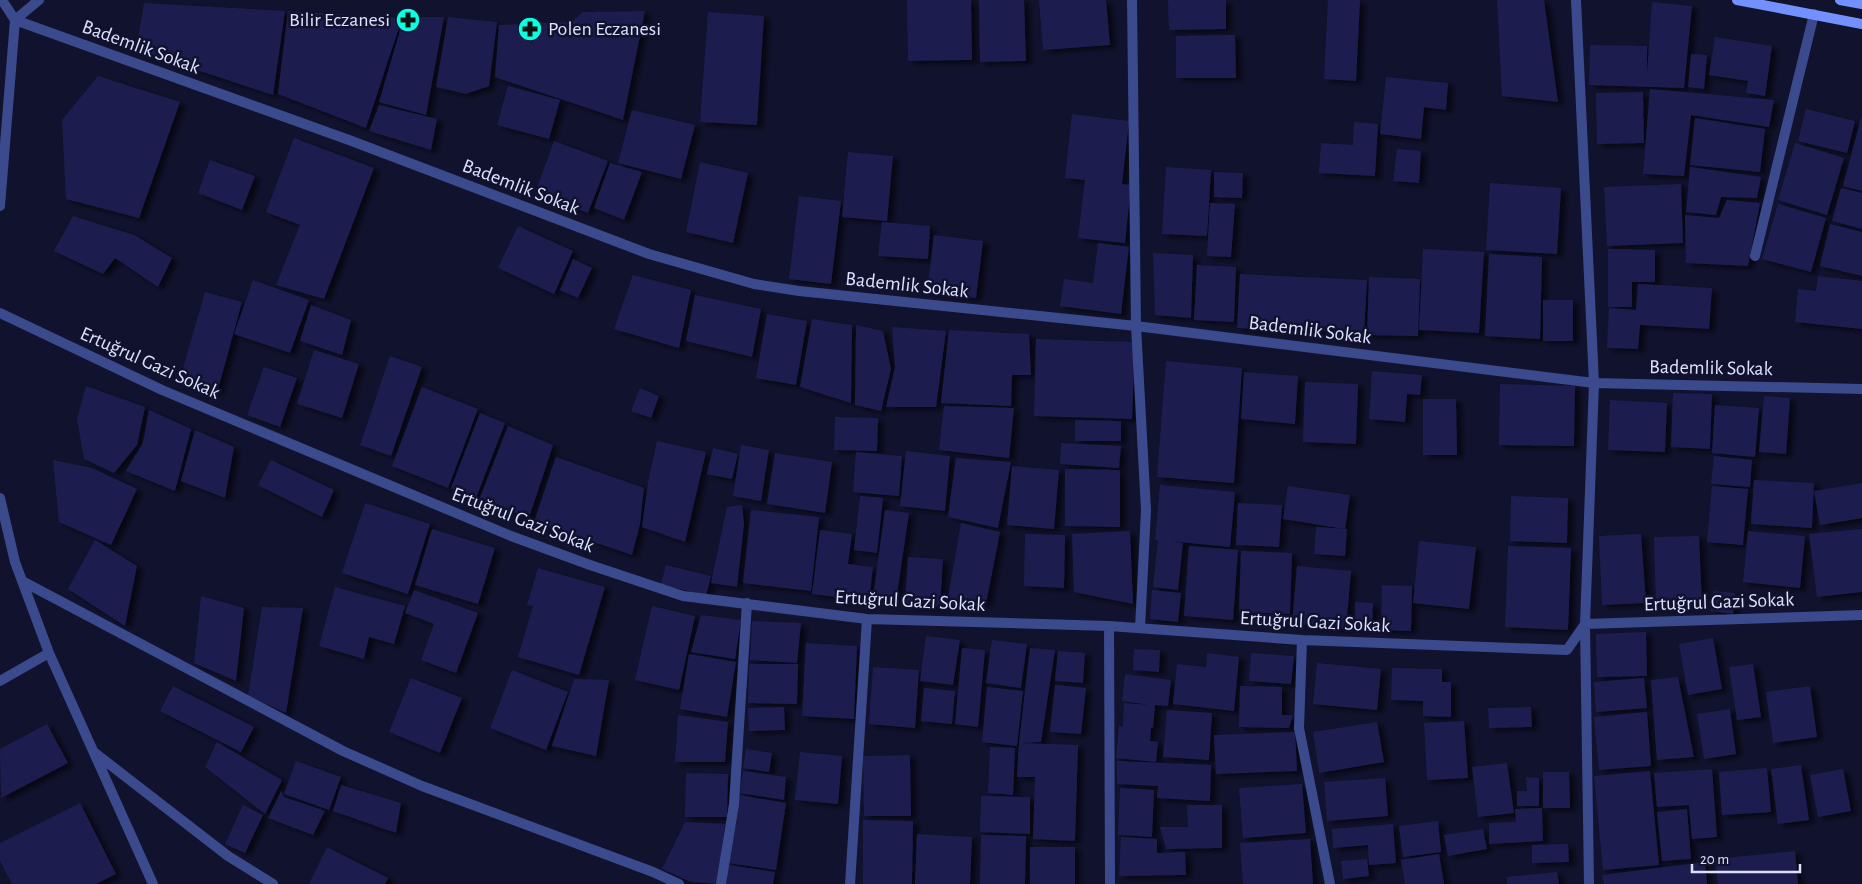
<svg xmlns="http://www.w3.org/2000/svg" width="1862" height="884" font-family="'Alegreya Sans',sans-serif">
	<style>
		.building { fill: #1c1d4f; filter: url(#shadow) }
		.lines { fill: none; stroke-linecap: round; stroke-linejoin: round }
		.lane { stroke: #3b4a8d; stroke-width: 10 }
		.street { stroke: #3b4a8d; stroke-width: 10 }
		.secondary { stroke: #7490ff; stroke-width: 10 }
		.labels { text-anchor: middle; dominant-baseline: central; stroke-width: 5; stroke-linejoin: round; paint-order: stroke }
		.poi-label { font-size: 20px; fill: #dde1ff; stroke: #11122d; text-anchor: end }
		.street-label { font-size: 20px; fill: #dde1ff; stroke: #11122d }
	</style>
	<defs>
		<filter id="shadow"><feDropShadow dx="5.5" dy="3" stdDeviation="2.5" flood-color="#0009"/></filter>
	</defs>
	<rect width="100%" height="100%" fill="#11122d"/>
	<!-- building -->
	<path class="building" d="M907,0h64l1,60 -64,1z
		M979,0h45l2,61 -46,1z
		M1039,0h67l4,45 -67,5z
		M1168,0h58v29l-57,1z
		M1328,0h32l-4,81 -32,-2z
		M1497,0h47l14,102 -56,-6z
		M1652,2l40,4 -8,82 -95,-3 1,-40 57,1v29z
		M144,3l141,8 -12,84 -137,-45z
		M288,11l114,7 -36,110 -88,-34z
		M645,11l-22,109 -128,-43 4,-52 73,-3 11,-10z
		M708,12l56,4 -7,109 -57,-3z
		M404,17h40l-18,98 -47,-13z
		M448,17l49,5 -8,64 -23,8 -30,-7z
		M1235,35l1,43h-60v-42z
		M1715,37l57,9 -7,50 -19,-3 2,-12 -39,-6z
		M1691,54l16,1 -3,34 -16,-2z
		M98,76l82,26 -41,116 -73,-19 -4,-79z
		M1386,77l62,6 -2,27 -22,-3 -3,32 -41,-5z
		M508,86l52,14 -11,39 -52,-14z
		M1650,89l124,11 -5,27 -78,-12 -7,61 -41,-2z
		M1643,92l1,51 -47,1 -1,-51z
		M379,105l58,14 -6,31 -62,-19z
		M1806,109l49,12 -8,32 -49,-12z
		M632,110l63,15 -14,54 -63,-16z
		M1072,114l57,7 -7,63 9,1 -6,58 -47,-5 7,-58 -20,-2z
		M1695,118l70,11 -5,43 -70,-7z
		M1861,118h1v73l-19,-5z
		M1354,122l24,2 -3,52 -56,-3 2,-30 32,2z
		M294,138l80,30 -50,131 -48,-14 24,-60 -34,-13z
		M554,141l54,20 -20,52 -53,-20z
		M1795,143l49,15 -17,57 -49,-15z
		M1397,149l24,2 -2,32 -26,-2z
		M848,152l45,4 -6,65 -45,-4z
		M210,160l45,16 -13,34 -44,-17z
		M700,162l48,11 -15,70 -47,-11z
		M610,163l32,9 -18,48 -30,-12z
		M1166,167l45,3 -4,66 -45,-2z
		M1690,167l71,10 -4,21 -36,-1 -5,18 -30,-3z
		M1214,172l29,1 -1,25 -28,-1z
		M1490,183l71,5 -4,66 -71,-4z
		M1681,184l2,59 -76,3 -3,-59z
		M1841,188l21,5v36l-30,-8z
		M799,196l42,5 -10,83 -42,-5z
		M1727,200l33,3 -12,63 -62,-3 -1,-48 34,3z
		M1210,203l25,1 -4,53 -24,-1z
		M1778,204l48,14 -15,54 -49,-13z
		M73,216l61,19 38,23 -14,29 -43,-29 -12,16 -49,-23z
		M882,222l48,4 -2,33 -50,-3z
		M1830,224l32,8v44l-42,-10z
		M518,226l55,25 -19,43 -56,-26z
		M934,235l49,6 -7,57 -49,-6z
		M1098,243l31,4 -8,67 -61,-8 4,-27 29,4z
		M1423,249l61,3 -5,81 -60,-3z
		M1608,249l47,1v32h-23v25h-24z
		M1153,253l40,2 -2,63 -36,-3z
		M1489,254l53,3 -2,82 -55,-3z
		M573,259l19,9 -14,30 -18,-8z
		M1197,265l39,2 -2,55 -40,-2z
		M1240,274l127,6 -3,53 -127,-5z
		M633,275l58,15 -12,58 -65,-19z
		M1818,276l44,5v48l-67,-7 3,-33 18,2z
		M1369,277l51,2 -2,57 -51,-1z
		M253,280l56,20 -19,53 -56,-19z
		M1638,284l74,4 -3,41 -69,-4 -2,24 -31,-1 2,-40 27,2z
		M205,292l37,10 -25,91 -38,-11z
		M695,295l66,14 -9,48 -66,-16z
		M1543,300h30v41h-30z
		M311,305l40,15 -9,35 -42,-14z
		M767,314l40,7 -11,64 -40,-7z
		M812,319l40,6 -1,78 -51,-16z
		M856,325l27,6 8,38 -10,42 -26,-6z
		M892,327l54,4 -10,76h-50l9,-40z
		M949,330l80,4 2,41h-19l-1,31 -70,-3z
		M1036,339l99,3 -3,77 -98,-3z
		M314,350l45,14 -17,54 -45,-14z
		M390,356l32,11 -31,89 -31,-11z
		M1166,361l76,7 -8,115 -77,-6z
		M264,367l33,11 -17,49 -33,-12z
		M1372,371l50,4 -2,20 -13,-1 -2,28 -36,-3z
		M1244,372l54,4 -3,48 -54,-5z
		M1305,382l53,2 -2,60 -53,-2z
		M1500,384l75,2 -1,60 -75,-1z
		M86,386l59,21 -8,38 -23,28 -30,-14 -7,-40z
		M422,387l56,22 -30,79 -56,-22z
		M640,388l19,8 -8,22 -20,-7z
		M1673,393l39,1 -2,55 -39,-2z
		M1764,396l26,2 -4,56 -27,-2z
		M1423,399h33l1,56h-34z
		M1610,400l57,3 -2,49 -57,-2z
		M1715,405l44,3 -4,49 -43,-4z
		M944,406l70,2 -5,50 -70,-8z
		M149,410l42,19 -16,62 -49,-20 17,-28z
		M480,413l25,10 -29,75 -25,-10z
		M835,417l43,1 -1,33 -43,-1z
		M1075,420l46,1v20h-46z
		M508,426l45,19 -24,73 -50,-18z
		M195,430l39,17 -9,51 -44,-17z
		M657,441l49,11 -21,90 -43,-15 6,-44z
		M1061,443l60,3 -2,22 -59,-4z
		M741,445l28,5 -8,51 -28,-5z
		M713,448l25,6 -6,25 -25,-5z
		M906,451l44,5 -5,55 -45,-5z
		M856,452l46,4 -3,40 -46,-4z
		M775,453l57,9 -7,51 -58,-9z
		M1714,456l38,4 -2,27 -39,-3z
		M556,457l88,31 -4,36 -8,31 -98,-33z
		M956,458l55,4 -13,66 -50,-11z
		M53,460l39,8 45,21 -26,56 -52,-23z
		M271,460l63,30 -12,27 -64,-32z
		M1012,466l47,4 -5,59 -47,-4z
		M1065,469l55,1v57l-55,-1z
		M1754,480l60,3 -2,45 -61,-4z
		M1862,483v35l-42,7 -6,-34z
		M1160,485l75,7 -5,55 -60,-6 13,2 -5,47 -25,-3 5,-47h-3z
		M1288,486l62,9 -5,34 -62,-10z
		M1712,486l36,3 -5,56 -36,-3z
		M860,496l23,2 -6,55 -23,-3z
		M1511,496l57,2 -1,45 -57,-2z
		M365,503l65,21 -22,70 -66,-21z
		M1238,503l44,2 -3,42 -43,-2z
		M742,505l2,19 -7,63 -26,-4 16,-76z
		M751,510l68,7 -8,74 -68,-8z
		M885,510l24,3 -13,88 -23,-4z
		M961,523l39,9 -14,72 -38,-6z
		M1316,527l31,2 -2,27 -31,-2z
		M432,529l63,19 -17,56 -63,-19z
		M1862,529v63l-45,5 -8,-63z
		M820,530l32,4 -4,30 25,3 -4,34 -57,-7z
		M1130,531l3,73 -59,-12 -2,-58z
		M1748,531l57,5 -5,52 -57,-6z
		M1025,534l40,1 -1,53 -40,-2z
		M1641,534l5,69 -44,2 -3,-69z
		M1699,536l3,69 -46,2 -2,-70z
		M95,540l42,26 -12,60 -57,-37z
		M1419,541l57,6 -7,62 -56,-6z
		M1189,546l49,4 -5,70 -49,-4z
		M1508,546l63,2 -3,82 -63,-3z
		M1241,551l51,2 -2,61 -51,-2z
		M908,557l35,2 -3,48 -35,-2z
		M666,565l45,11 -5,20 -45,-12z
		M1297,566l54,5 -5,58 -54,-5z
		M538,568l67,19 -26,88 -61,-18 15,-51 -6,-1z
		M1382,585l30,1 -1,45 -30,-1z
		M335,587l70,19 -11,38 -25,-7 -5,22 -45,-13z
		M414,590l64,23 -22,60 -35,-13 13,-36 -29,-11z
		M1152,590l29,3 -3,29 -28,-3z
		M1713,591l22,2 -2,21 -22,-3z
		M201,596l43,12 -8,73 -42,-18z
		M1355,602l18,1 -1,26 -17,-1z
		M652,606l43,10 -16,74 -44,-10z
		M262,607l41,1 -17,105 -38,-17z
		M701,615l40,5 -6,39 -44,-7z
		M752,621l49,2 -4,40 -47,-3z
		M1646,632l1,44 -50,1 -1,-43z
		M926,636l34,4 -7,45 -33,-4z
		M1713,638l9,51 -34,6 -9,-51z
		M992,640l35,4 -6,44 -35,-5z
		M806,643l51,3 -3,73 -52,-3z
		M962,648l23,2 -7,77 -23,-3z
		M1030,648l25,2 -14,92 -22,1z
		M1134,649l26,1 -1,22 -26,-2z
		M1058,651l27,2 -2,30 -28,-2z
		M1207,653l32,4 -5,54 -61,-7 4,-40 29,3z
		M1251,653l43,3 -3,28 -42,-3z
		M689,654l47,8 -9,55 -47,-8z
		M1317,663l64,6 -4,41 -64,-6z
		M749,664h49l-1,40 -49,-1z
		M1753,664l8,53 -24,3 -8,-53z
		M873,667l46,3 -4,58 -46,-4z
		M1392,668l50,1v13h9v35l-28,-1v-15l-32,-1z
		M512,670l56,22 -22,58 -56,-22z
		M1125,674l46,6 -3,26 -13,-1 -2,23h-2l-1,13 8,1 -2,20 -40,-4 3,-32h4l1,-23 26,2 -28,-4z
		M1678,677l16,80 -37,3 -6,-80z
		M411,678l51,20 -22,55 -51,-21z
		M1644,678l3,30 -51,4 -2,-30z
		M574,679l35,1 -13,76 -44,-10z
		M1055,685l31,3 -5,46 -31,-2z
		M173,686l81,41 -13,25 -81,-41z
		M1240,686l42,1v28h11l-4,13 -50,-1z
		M1810,686l7,51 -44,6 -7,-51z
		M987,687l36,4 -6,55 -35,-4z
		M924,688l31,3 -3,33 -31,-3z
		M784,707l1,23 -36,1 -1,-23z
		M1531,707l1,20 -43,1 -1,-20z
		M1730,709l6,45 -32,5 -7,-45z
		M1167,710l45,3 -3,47 -46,-3z
		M1647,712l4,54 -52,4 -5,-53z
		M678,715l50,7 -3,40h-50z
		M1464,721l4,57 -41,2 -3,-57z
		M1377,722l7,40 -65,11 -6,-41z
		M47,724l21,39 -67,35 -1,-49z
		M1295,732l2,39 -81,3 -2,-39z
		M217,742l65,38 -17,34 -60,-47z
		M1019,743l59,2 -3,96 -42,-2 2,-62h-18z
		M990,747l25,1 -2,47 -25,-2z
		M746,749l26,4 -3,19 -26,-4z
		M800,752l42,4 -4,48 -43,-4z
		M910,755l1,61h-47l-1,-60z
		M296,761l45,16 -12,33 -45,-16z
		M1117,761l94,4 -1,36 -53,-3 1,-12 -41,-2z
		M1507,763l7,50 -36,4 -6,-50z
		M1801,765l8,55 -31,4 -7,-55z
		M1767,768l4,44 -49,3 -3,-43z
		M1712,769l5,68 -25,2 -3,-34 -32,2 -3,-34z
		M1843,769l8,42 -33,6 -8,-42z
		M743,771l43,6 -2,23 -44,-7z
		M1650,771l9,94 -56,5 -9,-94z
		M1543,772h26l1,36h-27z
		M686,773l42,1 -1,43h-42z
		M1526,777l13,1v28h-22v-15h10z
		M1385,778l3,38 -61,5 -3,-39z
		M1302,784l4,49 -63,5 -4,-50z
		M341,785l60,18 -5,30 -63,-22z
		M1120,788l34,2 -2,47 -34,-2z
		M281,791l3,6 41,14 -12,24 -45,-17z
		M739,795l47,8 -10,67 -48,-7z
		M981,796l49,1v37l-50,-2z
		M80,803l36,71 -20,10h-84l-12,-23v-18z
		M243,805l20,10 -18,38 -20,-9z
		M1187,805h35v43l-56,1 -6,-22h28z
		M1542,808l1,33 -54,3v-21l27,-1 -1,-13z
		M1687,809l4,50 -29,2 -5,-49z
		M863,820l50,1 -1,63h-49z
		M1438,821l3,31 -38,5 -4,-31z
		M685,822l40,2 -8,60 -26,-2 -29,-13z
		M1393,824l3,39 -27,2 -1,-20 -35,3 -1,-19z
		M1483,829l4,20 -39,7 -4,-21z
		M917,834l55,3 -2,47h-55z
		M981,835l45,1 -1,48h-45z
		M1121,837l36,2v14l28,-1 1,23 -67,1z
		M1310,839l3,45h-70l-3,-41z
		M1568,844l1,18 -37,1v-18z
		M327,847l61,31 -3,6h-76z
		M1030,847h45v37h-45z
		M1795,851l3,33h-80l-3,-25z
		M1439,854l5,30h-39l-4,-24z
		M1367,859l2,17 -26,3 -2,-18z
		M1705,862l2,22h-103l-2,-9z
		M729,865l46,7 -2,12h-47z
		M1557,872l2,12h-52v-7z"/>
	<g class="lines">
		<!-- lane -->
		<path class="lane" d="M1755,256l59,-242"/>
		<!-- street -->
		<path class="street" d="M2,0l13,20 334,120 300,114 105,30 45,7 337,35 458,57 268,6
			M1132,0l4,326 10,184 -6,118
			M1576,0l18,383 -9,241 4,260
			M0,206l15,-186 24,-20
			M0,313l162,77 349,146 79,29 93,31 184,23 242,7 193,14 265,10 18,-26 277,-9
			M0,498l15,64 34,91 104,231
			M22,581l321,170 79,35 231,86 26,12
			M1109,626l1,258
			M1302,640l-3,88 31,156
			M0,681l49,-28
			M95,753l133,103 45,28
			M721,884l13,-80 13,-201
			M850,884l17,-265"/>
		<!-- secondary -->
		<path class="secondary" d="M1737,0l125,24
			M1840,0l22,4"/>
	</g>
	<!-- icons -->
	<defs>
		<g id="pharmacy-disc" transform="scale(1.25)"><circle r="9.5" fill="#09ffe1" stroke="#11122d"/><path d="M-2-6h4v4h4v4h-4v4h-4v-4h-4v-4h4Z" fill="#111"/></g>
	</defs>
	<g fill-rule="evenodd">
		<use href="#pharmacy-disc" x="408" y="20"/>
		<use href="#pharmacy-disc" x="530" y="29"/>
	</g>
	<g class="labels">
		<!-- poi labels -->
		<g class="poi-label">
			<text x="390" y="20">Bilir Eczanesi</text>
			<text x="548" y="29" text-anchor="start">Polen Eczanesi</text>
		</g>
		<!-- street labels -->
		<g class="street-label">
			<text transform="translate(141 47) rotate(20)">Bademlik Sokak</text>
			<text transform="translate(521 187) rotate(21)">Bademlik Sokak</text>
			<text transform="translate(907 285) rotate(6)">Bademlik Sokak</text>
			<text transform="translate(1310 330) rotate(7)">Bademlik Sokak</text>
			<text transform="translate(150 363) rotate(24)">Ertuğrul Gazi Sokak</text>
			<text transform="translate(1711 368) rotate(1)">Bademlik Sokak</text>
			<text transform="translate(523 520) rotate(21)">Ertuğrul Gazi Sokak</text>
			<text transform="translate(910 601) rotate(3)">Ertuğrul Gazi Sokak</text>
			<text transform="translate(1719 602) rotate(-2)">Ertuğrul Gazi Sokak</text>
			<text transform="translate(1315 622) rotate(3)">Ertuğrul Gazi Sokak</text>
		</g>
	</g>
	<!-- scale -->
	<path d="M1692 864v8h108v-8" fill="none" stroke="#dde1ff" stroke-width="2.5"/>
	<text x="1700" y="864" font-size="15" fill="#dde1ff" stroke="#11122d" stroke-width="4" paint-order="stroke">20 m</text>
</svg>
